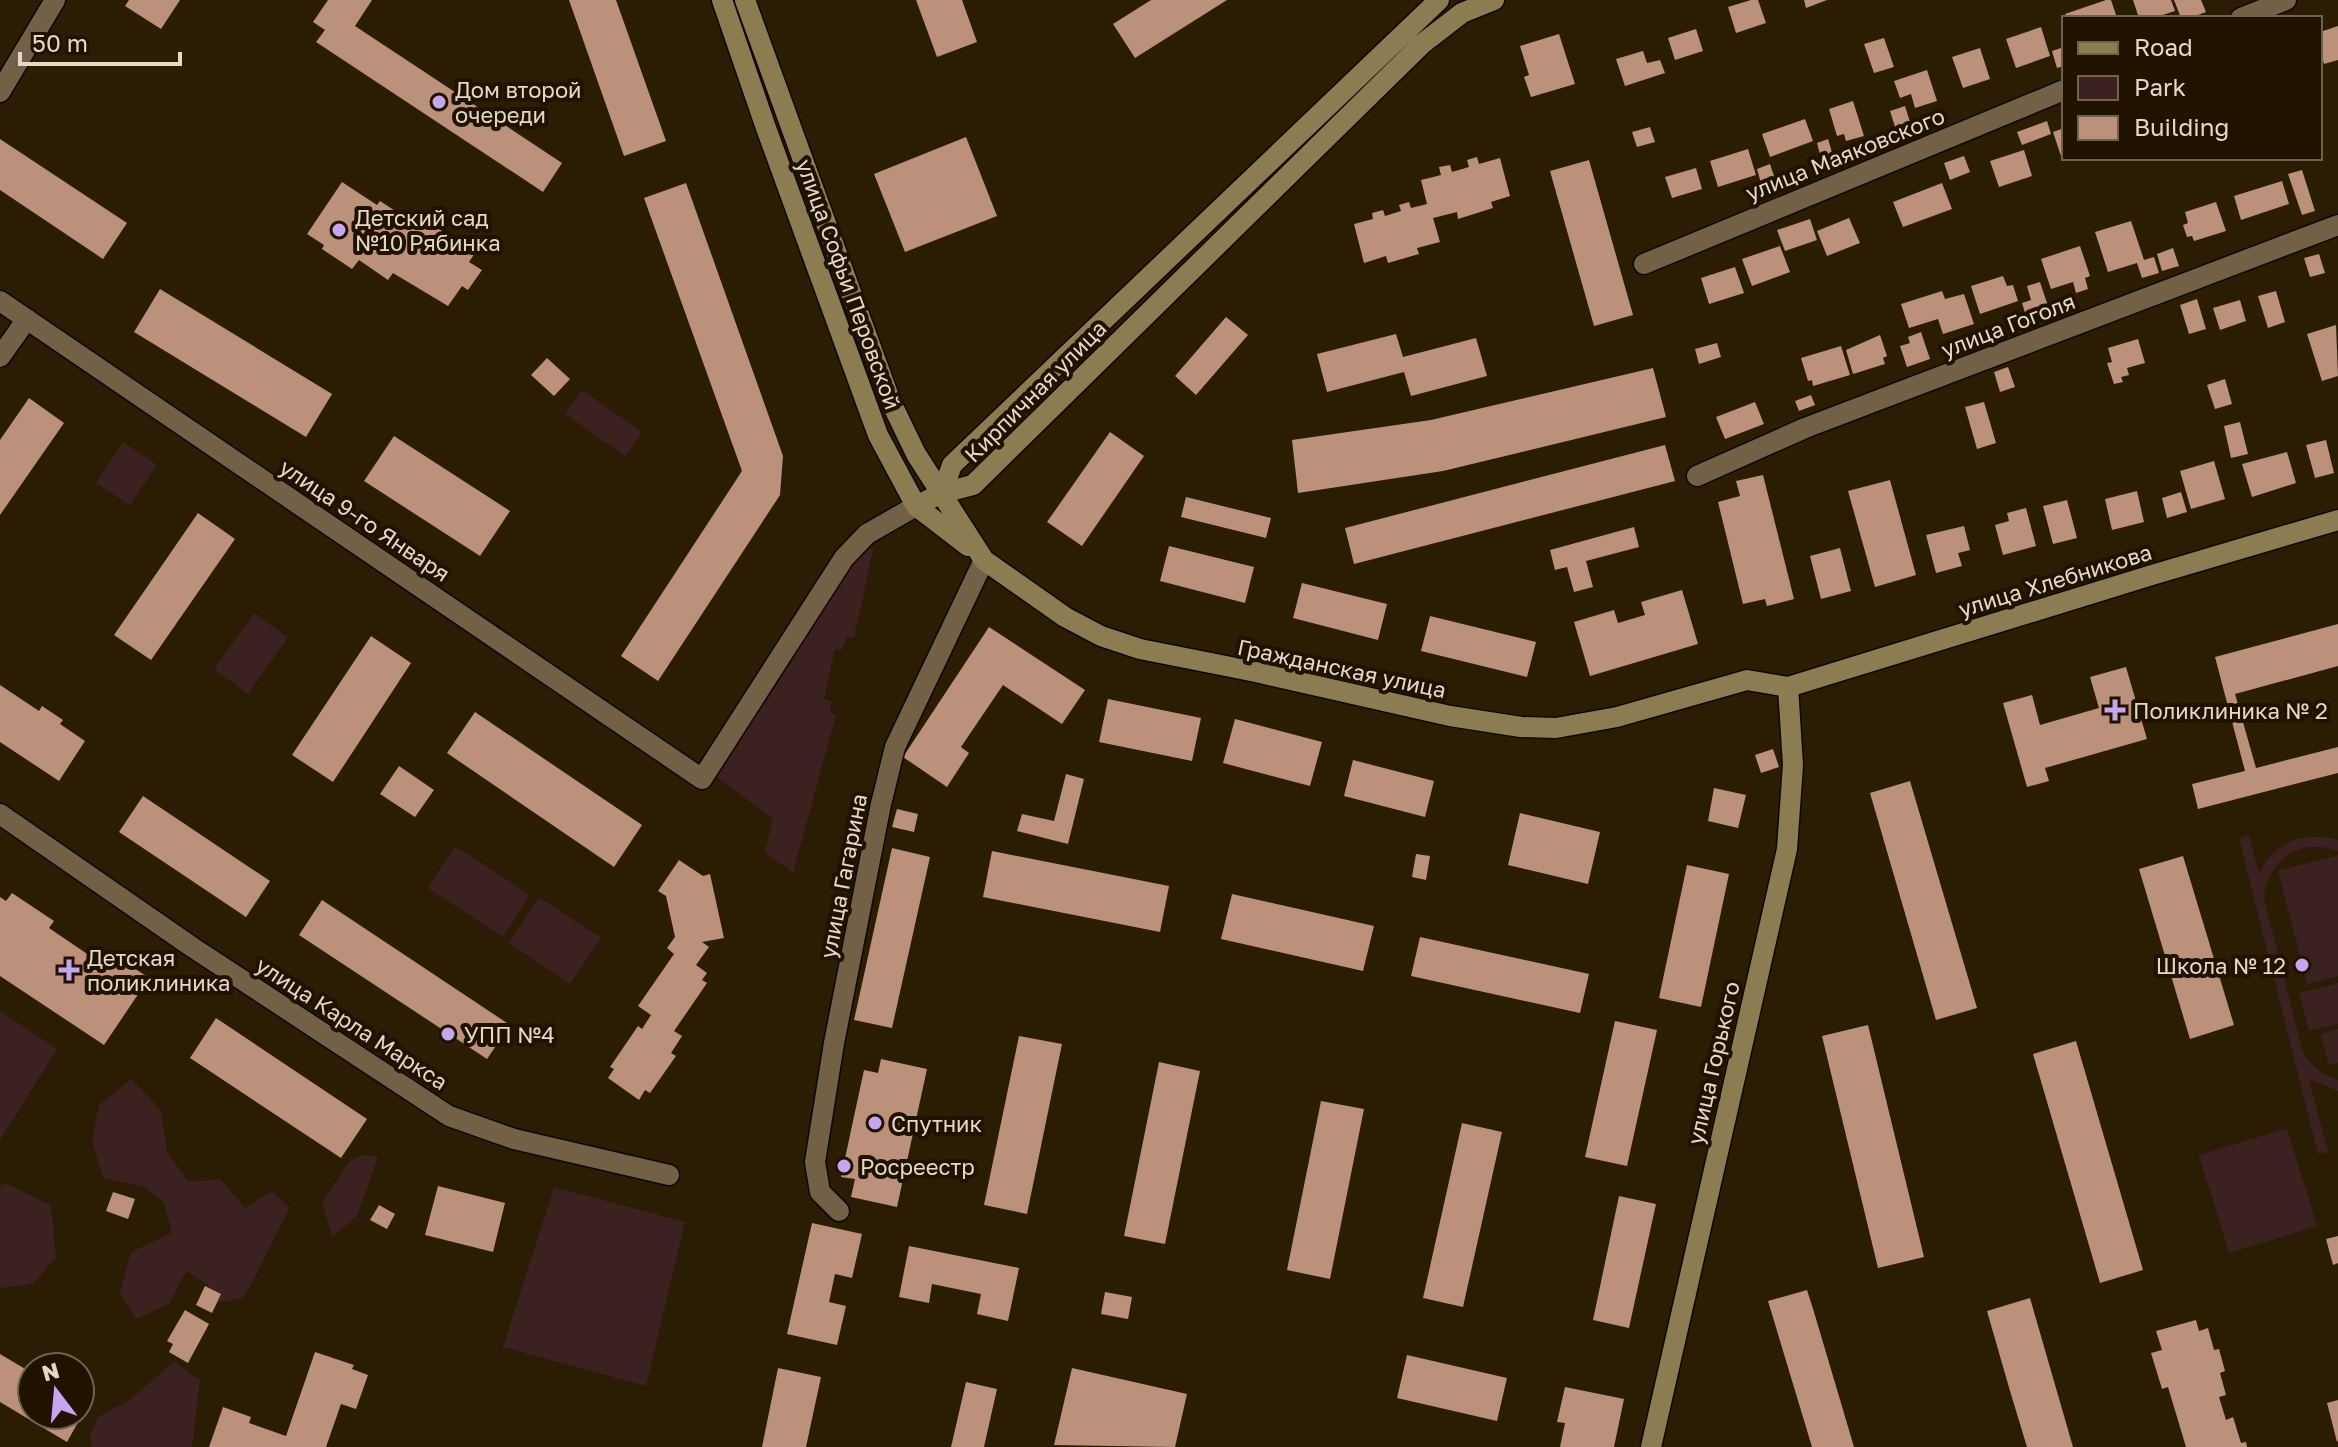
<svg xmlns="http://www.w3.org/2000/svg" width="2338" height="1447" font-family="'Golos Text',sans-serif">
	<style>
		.green { fill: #3b2120 }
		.building { fill: #bc917b }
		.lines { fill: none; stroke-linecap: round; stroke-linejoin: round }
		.street-casing { stroke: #130600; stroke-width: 23 }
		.secondary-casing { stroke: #130600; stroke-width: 23 }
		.street { stroke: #726047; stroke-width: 20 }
		.secondary { stroke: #8c7c51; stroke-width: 20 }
		.poi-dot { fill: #c6a6f0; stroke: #211200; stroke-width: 3 }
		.labels { text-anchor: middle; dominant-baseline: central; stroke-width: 8; stroke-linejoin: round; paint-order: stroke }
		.poi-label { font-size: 22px; fill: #e3d9cb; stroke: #211200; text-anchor: start }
		.street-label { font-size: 22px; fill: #e3d9cb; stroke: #211200 }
	</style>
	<rect width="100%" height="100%" fill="#2b1c04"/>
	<!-- green -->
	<path class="green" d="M582,390l60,42 -17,24 -60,-42z
		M123,442l34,23 -27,40 -34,-22z
		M874,546l-20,92 -8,-1 -4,13 -7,-1 -11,50 7,2 -1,12 6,2 -43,158 -28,-21 8,-33 -56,-42 136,-214z
		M254,613l34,24 -40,57 -34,-25z
		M2249,835l10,39c13,-32 47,-44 79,-34v11c-37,-14 -70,7 -74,47l39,155c10,14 19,21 35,27v11l-29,-12 19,73 -10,2 -79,-316z
		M455,846l75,49 -27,42 -75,-49z
		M2338,855v121l-31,8 -29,-113z
		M539,897l62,41 -31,46 -61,-41z
		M2338,983v41l-29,7 -10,-38z
		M0,1011l57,38 -57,91z
		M2338,1029v34l-9,2 -9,-31z
		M131,1079l30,31 6,42 21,29 33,-1 24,28 27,-17 18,17c-17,29 -29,61 -47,90l-27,5 -8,-18 -22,-14 -17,33 -33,15 -16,-26 11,-41 41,-19 -8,-31 -20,-15 -41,-9 -11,-37 7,-36z
		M2287,1128l30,98 -88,27 -30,-98z
		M361,1155l17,2 -21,59 -25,21 -10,-34 27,-41z
		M7,1184l44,22 5,51 -23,27 -33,4v-103z
		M554,1187l131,35 -39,164 -143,-39z
		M174,1361l26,19 -8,67h-100l-2,-11 8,-19 33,-18z"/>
	<!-- building -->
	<path class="building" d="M129,0h51l-19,29 -36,-23z
		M328,0h44l-17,26 207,137 -19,29 -227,-150 9,-12 -12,-8z
		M569,0h47l50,141 -42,15z
		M916,0h46l15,42 -40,15z
		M1151,0h76l-92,58 -22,-34z
		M1751,0h7l8,23 -30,10 -8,-26z
		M1804,0h23l-21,8z
		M2106,0h5l6,18h-51l-1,-4z
		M2133,0h38l4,11 -22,7h-14z
		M2174,0h27l5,12 -16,6h-9z
		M2338,26v34l-14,4 -4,-13v-19z
		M2041,27l9,29 -34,12 -10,-29z
		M1696,29l7,22 -28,9 -7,-22z
		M1559,34l16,50 -44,13 -7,-20 5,-2 -9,-29z
		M1884,38l10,29 -20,6 -10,-29z
		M2064,47v19l-7,2 -5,-17z
		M1980,48l10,31 -27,9 -11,-31z
		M1643,51l4,12 13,-3 5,13 -40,13 -9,-27z
		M1927,70l10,31 -22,7 -4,-14 -11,4 -6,-17z
		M1853,101l11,35 -18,5 -2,-7 -7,2 -8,-27z
		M1905,106l7,22 -15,5 -7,-22z
		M1805,119l8,22 -43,16 -8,-23z
		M2047,121l4,13 -29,11 -5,-13z
		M1650,127l5,15 -18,5 -5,-15z
		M2064,128v27l-3,1 -8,-24z
		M966,137l31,79 -92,36 -31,-78z
		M0,139l127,84 -24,36 -103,-69z
		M1828,139l6,20 -12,3 -5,-19z
		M1748,149l8,26 -38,12 -8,-26z
		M2024,150l8,26 -33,11 -9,-26z
		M1964,156l6,16 -20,8 -6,-17z
		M1477,157l2,7 21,-6 10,38 -19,6 2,6 -35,11 -1,-7 -24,6 7,24 -23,6 2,6 -31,9 -2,-7 -22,7 -10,-39 19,-5 -1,-6 11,-3 2,6 16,-5 -2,-6 10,-3 2,6 16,-4 -6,-24 20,-5 -2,-8 11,-2 2,7 17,-5 -2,-7z
		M1589,160l44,155 -39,11 -44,-155z
		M1770,164l6,18 -14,5 -5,-18z
		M1696,168l6,21 -30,9 -7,-21z
		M2302,170l13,41 -13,4 -14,-41z
		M2282,181l7,23 -48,16 -7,-24z
		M342,182l35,23 3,-4 26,17 5,-8 64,43 -6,9 13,8 -14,20 -6,-4 -14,20 -55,-33 -5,7 -29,-20 -7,9 -30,-20 2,-4 -17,-11z
		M686,183l97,273 -3,39 -122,186 -37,-25 121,-185 -98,-273z
		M1942,183l10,26 -49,18 -10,-25z
		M2216,202l10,29 -32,10 -2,-5 -5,1 -4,-12 5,-2 -3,-11z
		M1849,218l11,25 -33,13 -10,-25z
		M1810,219l7,21 -32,11 -8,-21z
		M2131,221l13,39 10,-3 5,16 -17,5 -5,-15 -29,9 -13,-40z
		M1780,246l10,26 -38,14 -10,-27z
		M2080,246l10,30 -5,2 3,11 -12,4 -3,-11 -22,7 -10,-30z
		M2173,248l6,18 -17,5 -5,-17z
		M2319,254l6,19 -15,4 -6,-19z
		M1735,267l9,26 -35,11 -8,-26z
		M2003,276l4,10 6,-1 5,16 -38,13 -9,-28z
		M2040,282l10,30 -23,7 -5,-16 9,-3 -4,-14z
		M160,289l172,105 -26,43 -172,-105z
		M1942,291l3,8 19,-5 10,30 -31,10 -5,-15 -29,9 -8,-24z
		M2276,291l9,31 -17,6 -10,-32z
		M2197,299l9,30 -17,5 -9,-29z
		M2240,300l6,21 -26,9 -7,-22z
		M1226,317l22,18 -52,60 -21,-19z
		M2336,325l2,51 -16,5 -15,-47z
		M1921,332l9,27 -23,8 -7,-21 10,-3 -2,-6z
		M1396,334l7,23 73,-19 11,38 -76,20 -7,-24 -77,20 -10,-38z
		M1880,335l7,21 -4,2 2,6 -32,10 -7,-24z
		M2138,339l7,24 -18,5 2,7 -8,2 2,5 -9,2 -7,-21 5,-1 -4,-14z
		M1717,343l4,14 -22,7 -4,-15z
		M1841,346l9,29 -37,11 -1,-6 -4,1 -7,-23z
		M547,358l23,21 -16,17 -23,-21z
		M2008,367l7,20 -15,5 -6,-20z
		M1653,368l13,49 -223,54 -145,22 -6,-53 139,-20z
		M2225,379l7,25 -17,5 -8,-24z
		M1811,395l4,10 -16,6 -4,-10z
		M29,398l35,25 -64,92v-75z
		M1755,402l9,22 -39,15 -9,-22z
		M1984,402l12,41 -19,6 -12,-42z
		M2240,422l8,32 -17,4 -7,-32z
		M1110,432l34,24 -62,90 -35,-24z
		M394,436l116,75 -30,45 -116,-75z
		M2326,440l8,33 -19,5 -9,-33z
		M1665,445l10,36 -321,83 -9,-36z
		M2287,452l9,31 -44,14 -10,-33z
		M2214,461l11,38 -34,10 -11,-38z
		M1763,475l31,124 -27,7 -2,-7 -22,5 -25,-102 22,-6 -4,-15z
		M1890,480l26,95 -41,12 -27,-96z
		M2137,491l7,31 -32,8 -7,-31z
		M2181,492l6,20 -20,6 -5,-20z
		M1186,497l85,21 -5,20 -85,-21z
		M2067,500l10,38 -24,6 -10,-38z
		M2026,508l10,38 -33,9 -8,-30 14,-4 -2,-8z
		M198,513l37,26 -84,121 -37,-25z
		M1964,526l6,24 -12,3 4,13 -26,7 -10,-38z
		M1634,527l5,20 -53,14 7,26 -19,5 -7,-25 -12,3 -5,-20z
		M1169,546l85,21 -9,36 -85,-22z
		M1840,548l11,43 -30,8 -11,-43z
		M1302,583l85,21 -9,36 -85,-22z
		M1682,590l16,54 -108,32 -16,-54 40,-12 4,13 27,-8 -4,-13z
		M1430,616l106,26 -9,35 -106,-26z
		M2338,624v42l-103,28 21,74 82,-21v26l-140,36 -6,-25 53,-13 -30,-114z
		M989,627l96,63 -23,34 -59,-39 -42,62 8,6 -22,34 -44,-30z
		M371,636l40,27 -78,119 -41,-27z
		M2126,667l21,72 -102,29 4,13 -22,6 -24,-84 29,-8 8,30 59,-17 -9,-31z
		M0,685l39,26 3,-5 21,14 -3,4 25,17 -26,40 -59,-39z
		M1108,699l93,19 -9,43 -93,-19z
		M475,712l167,113 -28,42 -167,-114z
		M1235,719l87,23 -12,44 -87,-23z
		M1773,749l6,18 -18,6 -6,-18z
		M1353,760l81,21 -9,36 -81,-21z
		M399,766l35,24 -19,27 -35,-23z
		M1066,774l18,5 -16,65 -51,-13 5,-17 32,7z
		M1910,781l67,227 -41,12 -66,-227z
		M1714,788l32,7 -8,33 -30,-7z
		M143,796l127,85 -24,36 -127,-85z
		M897,809l21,5 -4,18 -22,-5z
		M1520,813l80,19 -12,52 -80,-19z
		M892,848l38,9 -38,171 -38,-8z
		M992,851l177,35 -9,46 -177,-35z
		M1416,854l14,2 -4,24 -14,-3z
		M2183,856l51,169 -44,14 -51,-170z
		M679,860l24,16 7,-2 14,64 -22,4 7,5 -13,18 11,8 -5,7 5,3 -33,48 8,5 -11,17 5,3 -26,37 -5,-3 -6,10 -31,-22 6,-9 -4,-2 28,-41 4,3 9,-14 -13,-9 36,-52 -7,-6 8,-11 -9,-41 -8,-5z
		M1687,865l42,9 -28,133 -42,-9z
		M12,893l42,28 -5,7 53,36 8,-12 39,26 -45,67 -104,-69v-79l6,4z
		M1232,894l142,32 -11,45 -142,-32z
		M322,900l188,125 -23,34 -188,-124z
		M1420,937l169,37 -9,39 -169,-37z
		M216,1018l151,101 -26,39 -151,-100z
		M1615,1021l42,9 -30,136 -42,-9z
		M1868,1025l56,232 -46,11 -56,-232z
		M1019,1036l43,8 -35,170 -43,-9z
		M2076,1041l67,229 -43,13 -67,-229z
		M881,1059l46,10 -30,138 -46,-10 4,-18 -14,-2 23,-107 14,3z
		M1159,1062l41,9 -35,173 -41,-8z
		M1321,1101l43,8 -34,170 -43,-9z
		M1462,1123l40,9 -39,175 -40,-9z
		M438,1186l67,17 -12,49 -68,-17z
		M113,1192l22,7 -7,20 -22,-8z
		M1619,1196l37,8 -27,124 -36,-8z
		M379,1205l16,9 -8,15 -17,-9z
		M812,1223l50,11 -10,44 -17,-4 -6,28 17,4 -9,39 -50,-11z
		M2338,1236v27l-5,2 -7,-26z
		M909,1246l110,22 -11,53 -31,-7 4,-20 -49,-10 -3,19 -30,-6z
		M205,1286l16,8 -9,19 -16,-8z
		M1807,1290l7,22 40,135h-42l-44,-146z
		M1105,1292l27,5 -4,22 -27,-5z
		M2030,1298l43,149h-46l-17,-56 -23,-80z
		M185,1310l24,14 -21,39 -19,-11 4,-8 -6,-3z
		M2196,1320l3,11 9,-3 6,22 5,-1 6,22 -5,2 6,22 -7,2 7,23 7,-3 8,26 5,-1 1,5h-61l-18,-60 -6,2 -11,-36 11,-3 -6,-19z
		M315,1352l39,13 -2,4 16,6 -12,34 -15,-5 -15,43h-117l14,-40 28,10 -2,6 37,13z
		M0,1354l32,19v42h48v-13l7,4 -20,36 -67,-40z
		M1407,1355l100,23 -10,43 -100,-23z
		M778,1368l43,9 -15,70h-44z
		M1072,1368l115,26 -12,53 -121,-2z
		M966,1382l31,7 -13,58h-33z
		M1565,1387l59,12 -10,48h-54l5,-24 -8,-1z
		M2338,1400v41l-1,1 -10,-39z"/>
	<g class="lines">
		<!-- street casing -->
		<g class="street-casing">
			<path id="street" d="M2241,18l45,-18
				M0,92l55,-92
				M1644,264l420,-174
				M0,301l702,478 142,-221 23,-24 49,-28
				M0,357l27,-38
				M1697,476l108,-48 533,-203
				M0,814l192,133 257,169 65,23 155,36
				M839,1211l-19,-19 -5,-30 19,-119 47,-239 14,-57 89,-187"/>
		</g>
		<!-- secondary casing -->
		<g class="secondary-casing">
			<path id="secondary" d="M722,0l44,128 112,307 38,71 52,40
				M745,0l145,400 26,54 68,106 81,57 36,19 39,13 116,23 194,44 71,11 35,1 61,-11 130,-37 41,7 364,-112 186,-55
				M942,493l10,-28 487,-465
				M916,506l26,-13 31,-8 449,-441 40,-31 32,-13
				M1651,1447l136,-598 6,-84 -5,-78"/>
		</g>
		<!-- street -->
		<use href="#street" class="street"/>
		<!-- secondary -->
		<use href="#secondary" class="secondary"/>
	</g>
	<!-- markers -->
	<g class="poi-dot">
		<circle cx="439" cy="102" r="8"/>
		<circle cx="339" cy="230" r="8"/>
		<path d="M2111 698h8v8h8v8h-8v8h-8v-8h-8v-8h8z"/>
		<circle cx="2302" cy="965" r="8"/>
		<path d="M65 958h8v8h8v8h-8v8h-8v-8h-8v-8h8z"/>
		<circle cx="448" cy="1034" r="8"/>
		<circle cx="875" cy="1123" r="8"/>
		<circle cx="844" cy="1166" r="8"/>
	</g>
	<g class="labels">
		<!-- poi labels -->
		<g class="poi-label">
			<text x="455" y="89">Дом второй<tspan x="455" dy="25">очереди</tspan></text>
			<text x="355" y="217">Детский сад<tspan x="355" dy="25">№10 Рябинка</tspan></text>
			<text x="2133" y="710">Поликлиника № 2</text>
			<text x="87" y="957">Детская<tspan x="87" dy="25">поликлиника</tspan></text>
			<text x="2286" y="965" text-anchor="end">Школа № 12</text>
			<text x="464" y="1034">УПП №4</text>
			<text x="891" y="1123">Спутник</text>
			<text x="860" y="1166">Росреестр</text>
		</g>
		<!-- street labels -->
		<g class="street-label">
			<text transform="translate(1845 154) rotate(-22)">улица Маяковского</text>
			<text transform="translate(849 284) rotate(70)">улица Софьи Перовской</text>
			<text transform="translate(2008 325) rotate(-21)">улица Гоголя</text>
			<text transform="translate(1035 391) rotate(-45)">Кирпичная улица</text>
			<text transform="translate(365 520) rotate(34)">улица 9-го Января</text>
			<text transform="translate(2055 580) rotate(-17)">улица Хлебникова</text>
			<text transform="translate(1342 668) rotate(12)">Гражданская улица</text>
			<text transform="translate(843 876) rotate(-79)">улица Гагарина</text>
			<text transform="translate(352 1023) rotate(33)">улица Карла Маркса</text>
			<text transform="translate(1713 1063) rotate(-77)">улица Горького</text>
		</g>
	</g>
	<!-- legend -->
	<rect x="2062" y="16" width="260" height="144" fill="#211200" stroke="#6f6251" stroke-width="2"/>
	<rect x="2078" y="42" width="40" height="12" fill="#8c7c51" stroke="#6f6251" stroke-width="2"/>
	<text x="2134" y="56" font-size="24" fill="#e3d9cb">Road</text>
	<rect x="2078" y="76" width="40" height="24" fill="#3b2120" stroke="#6f6251" stroke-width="2"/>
	<text x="2134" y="96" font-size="24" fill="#e3d9cb">Park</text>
	<rect x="2078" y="116" width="40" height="24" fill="#bc917b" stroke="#6f6251" stroke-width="2"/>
	<text x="2134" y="136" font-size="24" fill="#e3d9cb">Building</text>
	<!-- north arrow -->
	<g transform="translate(56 1391) rotate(344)"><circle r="38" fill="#211200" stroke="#6f6251" stroke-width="2"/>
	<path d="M0-6L14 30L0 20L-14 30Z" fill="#c6a6f0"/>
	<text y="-12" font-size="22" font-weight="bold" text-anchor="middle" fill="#e3d9cb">N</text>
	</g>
	<!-- scale -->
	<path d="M20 52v12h160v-12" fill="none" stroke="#e3d9cb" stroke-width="4"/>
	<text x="32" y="52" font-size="24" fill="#e3d9cb" stroke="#211200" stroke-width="6" paint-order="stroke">50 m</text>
</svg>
